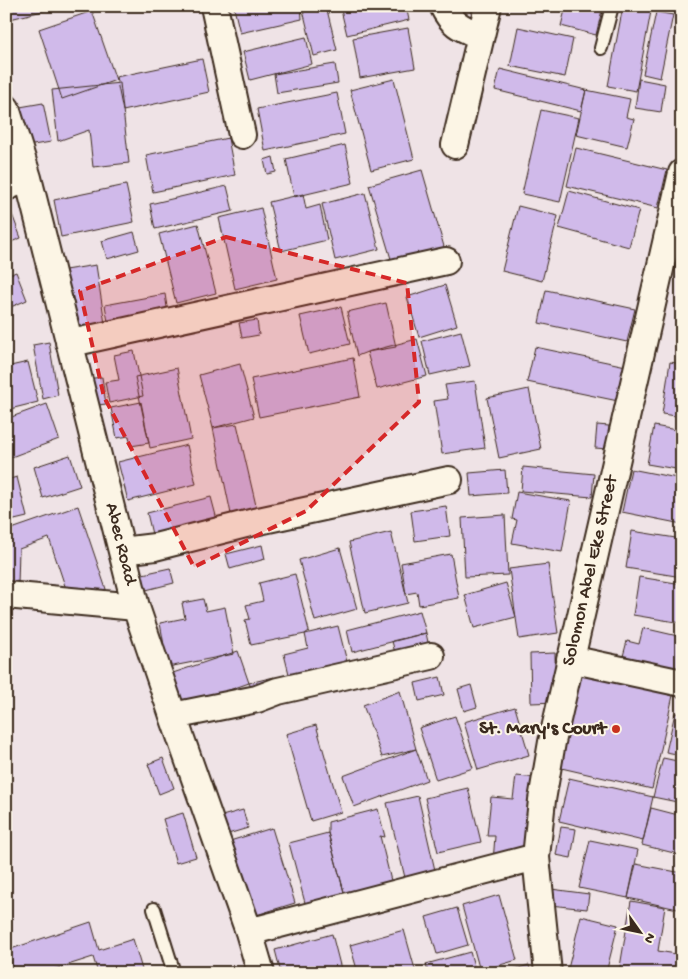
<svg xmlns="http://www.w3.org/2000/svg" width="688" height="979" font-family="'Gochi Hand',sans-serif">
	<style>
		.building { fill: #d0baea; stroke: #3b2a1e }
		.lines { fill: none; stroke-linecap: round; stroke-linejoin: round }
		.lane-casing { stroke: #3b2a1e; stroke-width: 16 }
		.street-casing { stroke: #3b2a1e; stroke-width: 30 }
		.lane { stroke: #fcf5e5; stroke-width: 12 }
		.street { stroke: #fcf5e5; stroke-width: 26 }
		.marked { fill: #d62828; fill-opacity: 0.2; stroke: #d62828; stroke-width: 4; stroke-dasharray: 10 6; stroke-linejoin: round }
		.poi-dot { fill: #c8321e; stroke: #fcf5e5; stroke-width: 2 }
		.labels { text-anchor: middle; dominant-baseline: central; stroke-width: 4; stroke-linejoin: round; paint-order: stroke }
		.street-label { font-size: 19px; fill: #3b2a1e; stroke: #fcf5e5 }
		.poi-label { font-size: 19px; font-weight: bold; fill: #3b2a1e; stroke: #fcf5e5; text-anchor: end }
	</style>
	<rect width="100%" height="100%" fill="#efe3e6"/>
	<filter id="ink" filterUnits="userSpaceOnUse"><feTurbulence type="fractalNoise" baseFrequency=".02" numOctaves="2"/><feDisplacementMap in="SourceGraphic" scale="10" xChannelSelector="R" yChannelSelector="G"/><feConvolveMatrix kernelMatrix="1 2 1 2 8 2 1 2 1" color-interpolation-filters="sRGB"/></filter>
	<g filter="url(#ink)">
		<!-- building -->
		<path class="building" d="M6,6h57l-57,14z
			M241,6h60l1,13 -62,14 -6,-25z
			M302,6h24l11,44 -23,6z
			M340,6h66l3,14 -62,15z
			M456,6h23v5h-23z
			M566,6h37l-7,29 -35,-9z
			M623,6h29l-16,85 -28,-5z
			M92,11l24,69 -54,19 -23,-70z
			M656,12l17,3 -13,63 -17,-4z
			M518,27l55,12 -8,38 -55,-11z
			M408,28l7,40 -55,10 -7,-40z
			M306,37l6,27 -62,16 -7,-28z
			M682,57v25h-4z
			M202,59l7,33 -86,19 -7,-34z
			M335,64l3,19 -61,10 -3,-19z
			M500,69l86,21 -5,21 -86,-21z
			M394,79l20,80 -43,11 -21,-80z
			M639,79l26,5 -4,28 -26,-4z
			M120,83l9,80 -36,4 -4,-37 -31,11 -6,-51z
			M586,90l44,9 -4,18 8,2 -7,28 -51,-12z
			M337,93l8,41 -80,17 -8,-42z
			M43,103l8,39 -24,4 -7,-39z
			M541,110l38,8 -19,84 -38,-8z
			M228,138l7,37 -82,17 -7,-37z
			M345,145l8,38 -59,14 -8,-38z
			M576,148l91,22 -9,38 -91,-22z
			M273,157l3,15 -9,2 -3,-14z
			M422,170l27,94 -52,15 -28,-94z
			M126,185l8,37 -73,15 -7,-37z
			M227,186l6,25 -78,18 -5,-25z
			M569,191l70,19 -10,37 -70,-19z
			M365,193l14,56 -44,11 -13,-56z
			M303,194l3,15 14,-4 7,35 -46,11 -12,-49z
			M518,206l40,10 -16,65 -40,-10z
			M261,208l16,71 -42,10 -16,-71z
			M10,209l11,29 -15,6v-34z
			M198,224l18,69 -40,10 -17,-69z
			M682,230v32l-9,-2z
			M134,232l5,18 -32,9 -5,-18z
			M96,265l11,72 -31,5 -11,-72z
			M16,272l11,28 -21,9v-33z
			M445,285l12,40 -38,12 -12,-40z
			M546,290l89,19 -8,33 -88,-19z
			M165,294l6,39 -59,11 -7,-39z
			M386,303l10,44 -29,5 -10,4 -10,-44z
			M341,307l9,37 -41,10 -9,-38z
			M257,320l2,15 -17,3 -3,-15z
			M461,331l9,35 -40,9 -8,-34z
			M417,339l10,37 -50,13 -10,-37z
			M49,342l9,53 -15,4 -10,-54z
			M535,347l91,19 -8,35 -91,-19z
			M134,351l9,45 -34,7 -4,-21 14,-2 -5,-25z
			M353,358l7,39 -101,20 -8,-38z
			M28,362l10,40 -32,8v-43z
			M670,362l12,2v53l-20,-3z
			M240,364l14,53 -41,11 -14,-53z
			M177,368l14,71 -41,9 -15,-71z
			M102,377l4,27 -15,2 -4,-27z
			M475,381l10,67 -43,6 -8,-53 14,-2 -3,-14z
			M529,389l12,60 -42,9 -12,-60z
			M141,402l8,41 -18,3 -2,-10 -12,2 -6,-30z
			M47,404l12,35 -53,20v-40z
			M237,424l24,103 -26,6 -22,-105z
			M597,425l12,1 -2,23 -12,-1z
			M654,426l28,5v39l-35,-6z
			M187,445l9,39 -68,17 -10,-39z
			M70,455l10,31 -37,12 -9,-31z
			M523,467l71,7 -2,23 -71,-6z
			M631,469l51,10v45l-60,-12z
			M505,470l2,23 -36,3 -2,-23z
			M17,477l10,40 -21,5v-42z
			M517,492l54,9 -9,51 -50,-9 5,-23 -5,-1z
			M211,497l9,34 -65,16 -8,-34z
			M78,506l31,92 -36,12 -24,-72 -30,11 -1,36h-12v-54z
			M446,506l4,30 -35,5 -4,-30z
			M505,515l3,60 -43,2 -3,-59z
			M632,531l50,8v38l-56,-9z
			M391,532l17,71 -43,10 -16,-71z
			M262,545l3,14 -35,10 -4,-15z
			M340,548l17,61 -42,12 -16,-61z
			M451,554l8,44 -40,7 -2,-13 -11,2 -5,-31z
			M548,564l10,69 -39,6 -10,-70z
			M170,568l4,15 -32,8 -4,-16z
			M295,574l14,57 -4,3 -54,11 -6,-25 5,-1 -4,-14 17,-4 -4,-18z
			M639,577l43,7v39l-49,-8z
			M506,583l10,34 -42,11 -9,-33z
			M203,599l3,12 19,-4 9,47 -66,13 -8,-44 25,-5 -3,-15z
			M420,611l6,22 -74,19 -5,-22z
			M338,626l12,48 -60,4 -6,-24 24,-6 -3,-14z
			M643,628l39,9v18l-4,18 -56,-13 5,-19 12,3z
			M426,633l5,23 -33,9 -6,-24z
			M238,651l11,32 -68,24 -11,-33z
			M555,653l1,49 -25,1 -1,-49z
			M579,671l95,20 -22,98 -95,-22z
			M274,677l4,14 -21,8 -8,-16z
			M440,677l4,18 -25,6 -4,-18z
			M471,685l6,22 -13,4 -6,-22z
			M400,691l16,58 -34,8 -19,-52z
			M515,707l14,48 -51,15 -14,-48z
			M675,713l7,1v41l-16,-3z
			M455,716l18,52 -37,12 -17,-52z
			M316,725l25,87 -30,9 -25,-87z
			M416,749l11,31 -73,27 -11,-31z
			M163,758l11,30 -15,6 -11,-30z
			M663,758l19,4v41l-29,-6z
			M516,776l22,2 -9,87 -36,-3 2,-26h-8l4,-39 22,2z
			M569,778l84,19 -10,44 -84,-20z
			M468,788l13,54 -43,10 -13,-54z
			M418,796l19,83 -30,7 -20,-83z
			M651,808l31,8v39l-40,-10z
			M378,809l7,28 -5,-1 14,57 -47,10 -19,-70v-11z
			M243,810l5,18 -20,6 -6,-18z
			M183,813l13,44 -20,6 -13,-44z
			M561,827l15,2 -5,29 -15,-3z
			M272,828l23,75 -42,13 -23,-75z
			M328,833l19,70 -39,11 -19,-71z
			M590,840l48,10 -10,48 -49,-10z
			M636,864l46,9v37l-54,-12z
			M551,889l38,5 -2,15 -37,-4z
			M499,895l18,65 -37,11 -18,-65z
			M631,901l34,6 -7,44 24,4v18h-63z
			M457,908l11,37 -31,9 -11,-37z
			M581,916l37,9 -12,48h-39z
			M91,922l8,28 34,-11 10,34h-45l-5,-16 -50,16h-29l-6,-23z
			M404,930l12,43h-58l-8,-28z
			M332,934l10,39h-61l-6,-23z
			M470,952l6,21h-48l-2,-9z
			M529,965l2,8h-19v-3z"/>
		<g class="lines">
			<!-- lane casing -->
			<g class="lane-casing">
				<path id="lane" d="M601,48l11,-42
					M154,909l20,64"/>
			</g>
			<!-- street casing -->
			<g class="street-casing">
				<path id="street" d="M214,6l28,129
					M443,6c9,19 19,22 37,30
					M6,108l22,70 108,429 37,109 76,216 12,41
					M455,145l33,-139
					M6,187l22,-9
					M69,342h7l370,-81
					M122,551l33,-4 99,-25 195,-42
					M6,595l130,12
					M570,659l112,24
					M173,716l84,-17 21,-8 153,-35
					M249,932l287,-75
					M548,973l-12,-116 6,-57 10,-58 130,-569"/>
			</g>
			<!-- lane -->
			<use href="#lane" class="lane"/>
			<!-- street -->
			<use href="#street" class="street"/>
		</g>
	</g>
	<!-- marked area -->
	<path class="marked" d="M226,237l181,46 12,119 -113,109 -112,56 -90,-170 -24,-106z"/>
	<!-- markers -->
	<circle class="poi-dot" cx="616" cy="729" r="5"/>
	<g class="labels">
		<!-- street labels -->
		<g class="street-label">
			<text transform="translate(120 544) rotate(76)">Abec Road</text>
			<text transform="translate(591 571) rotate(-77)">Solomon Abel Eke Street</text>
		</g>
		<!-- poi labels -->
		<g class="poi-label">
			<text x="606" y="729">St. Mary's Court</text>
		</g>
	</g>
	<!-- margin -->
	<rect width="688" height="979" fill="none" stroke="#fcf5e5" stroke-width="25"/>
	<rect x="12" y="12" width="663" height="954" fill="none" stroke="#3b2a1e" stroke-width="2" filter="url(#ink)"/>
	<!-- north arrow -->
	<g transform="translate(640 932) rotate(123)" stroke="#fcf5e5" stroke-width="4" paint-order="stroke">
	<path d="M0-4L9 19L0 12L-9 19Z" fill="#3b2a1e"/>
	<text y="-8" font-size="14" font-weight="bold" text-anchor="middle" fill="#3b2a1e">N</text>
	</g>
</svg>
